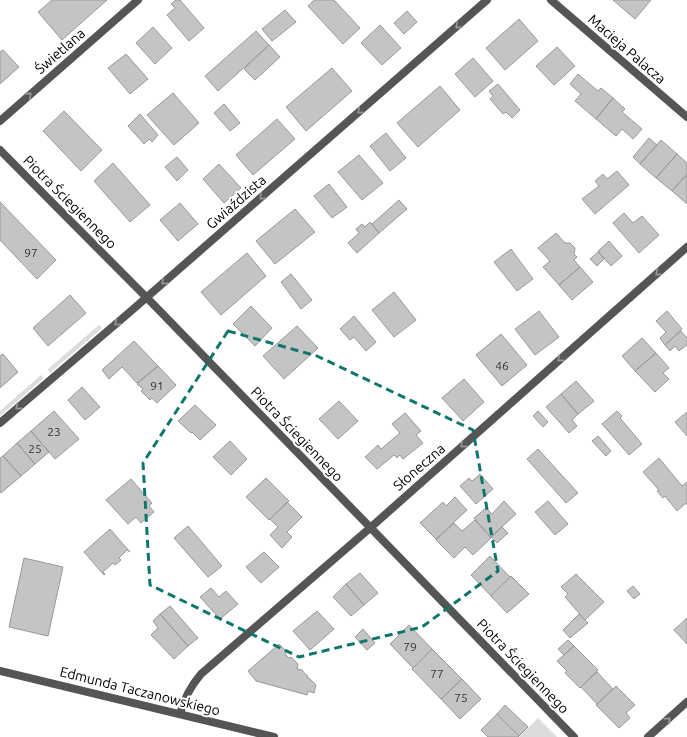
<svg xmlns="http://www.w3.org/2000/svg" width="687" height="737" font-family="Ubuntu,sans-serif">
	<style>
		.green { fill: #dcdcdc }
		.building { fill: #c4c4c4; stroke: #999 }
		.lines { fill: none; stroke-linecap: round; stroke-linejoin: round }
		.minor { stroke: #555; stroke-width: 8 }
		.tertiary { stroke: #555; stroke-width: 8 }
		.oneway { stroke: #999 }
		.marked { fill: none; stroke: #0f766e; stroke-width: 3; stroke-dasharray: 8 5; stroke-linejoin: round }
		.labels { text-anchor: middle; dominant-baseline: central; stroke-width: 4; stroke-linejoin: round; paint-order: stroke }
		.number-label { font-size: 12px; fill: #313131 }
		.street-label { font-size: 14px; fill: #000; stroke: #fff }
	</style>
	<rect width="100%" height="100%" fill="#fff"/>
	<!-- green -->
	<path class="green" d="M99,325l3,3 -52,45 -2,-4z
		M41,375l3,3 -44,38v-5z
		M538,718l19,19h-38z"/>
	<!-- building -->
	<path class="building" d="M52,0h55l-45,40 -24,-28z
		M176,0h4l24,28 -15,13 -22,-26 8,-7 -4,-4z
		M314,0h20l26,28 -17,16 -35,-38z
		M613,0h38l-16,19z
		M285,10l11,12 -24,19 -10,-12z
		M407,11l10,11 -13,12 -10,-11z
		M519,19l19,22 -33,29 -19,-22z
		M380,25l21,23 -19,17 -21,-22z
		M153,27l19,21 -17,16 -19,-21z
		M256,31l13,14 -51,46 -13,-15z
		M269,45l11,12 -25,23 -11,-11z
		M557,47l18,19 -21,19 -18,-19z
		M3,50l16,17 -19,17v-32z
		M126,54l22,25 -18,15 -22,-26z
		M473,58l20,23 -18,16 -20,-23z
		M332,68l20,23 -46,40 -20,-24z
		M578,74l20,17 3,-3 12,10 -17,21 -21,-18 6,-7 -11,-10z
		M498,84l22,26 -8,8 -6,-6 -3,2 -13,-15 3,-3 -4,-5z
		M440,86l20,24 -42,37 -21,-24z
		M173,93l26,30 -25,22 -27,-30z
		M613,98l12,11 -3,3 20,17 -9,10 -11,-10 -6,7 -20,-17z
		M224,104l16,19 -10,8 -16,-18z
		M64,111l38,39 -21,21 -38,-40z
		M140,114l18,21 -6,7 -3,-3 -5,5 -16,-18z
		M277,119l18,20 -42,36 -17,-20z
		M386,133l20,25 -16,13 -20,-25z
		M649,138l8,7 -17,19 -7,-7z
		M661,140l16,14 -21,24 -16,-14z
		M677,154l10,9v11l-15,17 -16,-13z
		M359,155l24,28 -21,17 -24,-28z
		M177,157l11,13 -11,11 -12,-14z
		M113,163l37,42 -20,17 -36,-41z
		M219,164l22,24 -17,15 -21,-24z
		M617,171l12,14 -34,29 -13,-15 17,-13 -4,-5 8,-7 4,5z
		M687,174v30l-15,-13z
		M329,184l18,23 -15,11 -18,-22z
		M399,200l8,9 -28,24 -7,-9z
		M0,202l56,58 -19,19 -37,-39z
		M180,203l18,21 -20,17 -18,-21z
		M295,209l20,23 -40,32 -19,-23z
		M624,213l9,10 9,-7 17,19 -20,18 -26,-30z
		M370,222l9,11 -22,20 -9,-10 11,-10 -3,-4 6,-5 3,3z
		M556,233l9,10h5l5,5 -1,6 3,3 -3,3 6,7 -21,18 -16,-18 7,-6 -12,-13z
		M609,241l13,15 -11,10 -13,-15z
		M511,249l22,30 -16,12 -23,-29z
		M598,252l6,7 -7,7 -7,-7z
		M247,253l19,23 -45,39 -20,-23z
		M580,267l13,15 -21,18 -13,-15z
		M291,274l21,26 -11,9 -20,-27z
		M394,292l22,28 -22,17 -22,-27z
		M70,295l16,18 -38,33 -15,-18z
		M251,306l21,22 -17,18 -22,-22z
		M539,311l20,26 -24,18 -20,-26z
		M667,311l15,18 -17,16 -5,-7 6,-6 -10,-11z
		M354,316l22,26 -10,9 -12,-14 -4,3 -10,-11z
		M297,326l21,22 -34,31 -21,-23z
		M681,331l6,7v7l-8,6 -4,-5 -5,5 -5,-6z
		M501,334l26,31 -25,21 -26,-31z
		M642,338l14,15 -21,18 -13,-15z
		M134,341l24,25 -21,17 -15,-16 -13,12 -7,-9z
		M656,353l13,15 -6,5 6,6 -14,13 -20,-21z
		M3,354l15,18 -18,16v-32z
		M158,366l18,19 -19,18 -5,-5 -2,2 -9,-9 2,-2 -6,-5z
		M464,379l20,23 -21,19 -21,-23z
		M576,381l18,20 -16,13 -17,-20z
		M82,387l18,20 -15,13 -17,-20z
		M561,394l17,20 -6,6 5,6 -8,7 -23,-26z
		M339,401l19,20 -20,18 -19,-20z
		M195,405l21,20 -16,15 -8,-8 -1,1 -13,-12z
		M54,411l25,28 -24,20 -24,-28z
		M538,411l10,11 -5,5 -10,-11z
		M617,411l5,5 -2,2 22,26 -13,11 -27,-31z
		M687,412v24l-12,-14z
		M405,413l16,18 -5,4 7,8 -20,16 -3,-4 -3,3 -3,-3 -17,14 -12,-12 13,-12 3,4 19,-16 -8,-9z
		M31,431l18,21 -14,12 -18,-21z
		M598,436l13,15 -5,5 -14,-15z
		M230,441l17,18 -16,16 -18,-18z
		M17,443l18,21 -14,12 -18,-20z
		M538,449l40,44 -12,10 -39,-44z
		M3,456l18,20 -20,17 -1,-2v-33z
		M659,458l23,28 5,-4v23l-1,-2 -9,8 -12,-15 -2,2 -6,-7 2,-1 -16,-18z
		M480,474l13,15 -17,15 -16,-18 9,-8 3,3z
		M266,478l23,23 -20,19 -23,-23z
		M131,479l21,24 -3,3 5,6 -13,11 -5,-6 -8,7 -22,-24z
		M455,497l12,13 -31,29 -16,-16 23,-21 3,4z
		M504,501l12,13 -25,23 -17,-19 12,-10 6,6z
		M548,501l20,23 -13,11 -20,-23z
		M287,502l15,15 -15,15 5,5 -10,11 -12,-13 8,-8 -8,-8z
		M475,520l16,18 -18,17 -8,-8 -11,11 -18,-18 18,-17 8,8z
		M188,526l34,40 -14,11 -34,-39z
		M502,527l6,6 -11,10 -6,-6z
		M110,529l20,23 -3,-2 -8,8 2,2 -6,5 -2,-2 -10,9 2,2 -1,1 -20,-23z
		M264,552l15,15 -18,16 -15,-16z
		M490,556l20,21 -19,19 -20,-21z
		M24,558l39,9 -15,69 -39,-9z
		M360,573l18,20 -14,12 -18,-21z
		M576,574l28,28 -19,18 -20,-23 3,-3 -7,-7z
		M511,576l18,18 -22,19 -16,-17z
		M346,584l18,21 -13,11 -18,-19z
		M633,586l7,8 -6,5 -7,-8z
		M211,588l8,9 7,-6 12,13 -18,15 -20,-22z
		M170,606l28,32 -10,8 -28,-32z
		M317,611l17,18 -24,21 -17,-19z
		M160,614l28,32 -14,13 -23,-24 7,-7 -5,-7z
		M579,614l9,9 -18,15 -7,-8z
		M687,618v26l-13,-14z
		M409,625l23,24 -19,19 -23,-24z
		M363,629l12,14 -8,7 -12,-13z
		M568,640l6,6 -10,9 -6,-6z
		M279,644l8,8 -2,2 4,4 2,-1 7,7 -1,5 5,1 4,5 2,1 -1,2h2l7,7 -2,8 -6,-2 -1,4 -51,-14 -8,-10z
		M574,646l24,24 -18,18 -15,-15 2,-2 -10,-10z
		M432,649l30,30 -21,20 -29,-30z
		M597,672l16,17 -16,15 -16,-17z
		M462,679l19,20 -21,20 -19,-20z
		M616,686l19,19 -9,8 4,5 -11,10 -23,-23z
		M505,705l23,22 -9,9 -22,-22z
		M497,714l22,22 -1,1h-30l-7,-7z"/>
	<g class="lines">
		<!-- minor -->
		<path class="minor" d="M551,0l136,117
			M0,121l138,-121
			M0,150l153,154 421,433
			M0,423l131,-112 356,-311
			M180,714c4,-16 10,-27 21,-40l169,-146 317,-281
			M648,737l39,-35"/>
		<!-- tertiary -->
		<path class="tertiary" d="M0,671l274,66"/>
	</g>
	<!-- one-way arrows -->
	<defs><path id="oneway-chevron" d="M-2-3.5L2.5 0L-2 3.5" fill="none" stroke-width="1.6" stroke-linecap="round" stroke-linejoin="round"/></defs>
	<g class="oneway">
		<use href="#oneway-chevron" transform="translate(458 26) rotate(139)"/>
		<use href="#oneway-chevron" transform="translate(29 95) rotate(-41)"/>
		<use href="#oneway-chevron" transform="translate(360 111) rotate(139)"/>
		<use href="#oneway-chevron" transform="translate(262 197) rotate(139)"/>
		<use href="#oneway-chevron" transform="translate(658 273) rotate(139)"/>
		<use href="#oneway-chevron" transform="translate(164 282) rotate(139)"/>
		<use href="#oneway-chevron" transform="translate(117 323) rotate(140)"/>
		<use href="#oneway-chevron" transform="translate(560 359) rotate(139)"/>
		<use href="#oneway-chevron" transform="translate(18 407) rotate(139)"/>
		<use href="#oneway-chevron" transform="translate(463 445) rotate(139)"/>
		<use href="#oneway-chevron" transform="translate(668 720) rotate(-42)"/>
	</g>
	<!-- marked area -->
	<path class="marked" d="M228,331l89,25 156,74 25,141 -76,56 -123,30 -149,-72 -7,-122z"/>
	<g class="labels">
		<!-- number labels -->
		<g class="number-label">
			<text x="31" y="252">97</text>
			<text x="502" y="365">46</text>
			<text x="157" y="385">91</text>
			<text x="54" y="431">23</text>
			<text x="35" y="448">25</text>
			<text x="410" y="646">79</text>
			<text x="437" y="673">77</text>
			<text x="461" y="697">75</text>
		</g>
		<!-- street labels -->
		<g class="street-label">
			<text transform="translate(627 49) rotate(41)">Macieja Palacza</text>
			<text transform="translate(60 51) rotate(-41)">Świetlana</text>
			<text transform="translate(70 202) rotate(45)">Piotra Ściegiennego</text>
			<text transform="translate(236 202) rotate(-41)">Gwiaździsta</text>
			<text transform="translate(297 434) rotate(46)">Piotra Ściegiennego</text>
			<text transform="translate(419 467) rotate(-41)">Słoneczna</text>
			<text transform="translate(523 666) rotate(46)">Piotra Ściegiennego</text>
			<text transform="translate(140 691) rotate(14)">Edmunda Taczanowskiego</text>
		</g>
	</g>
</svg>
